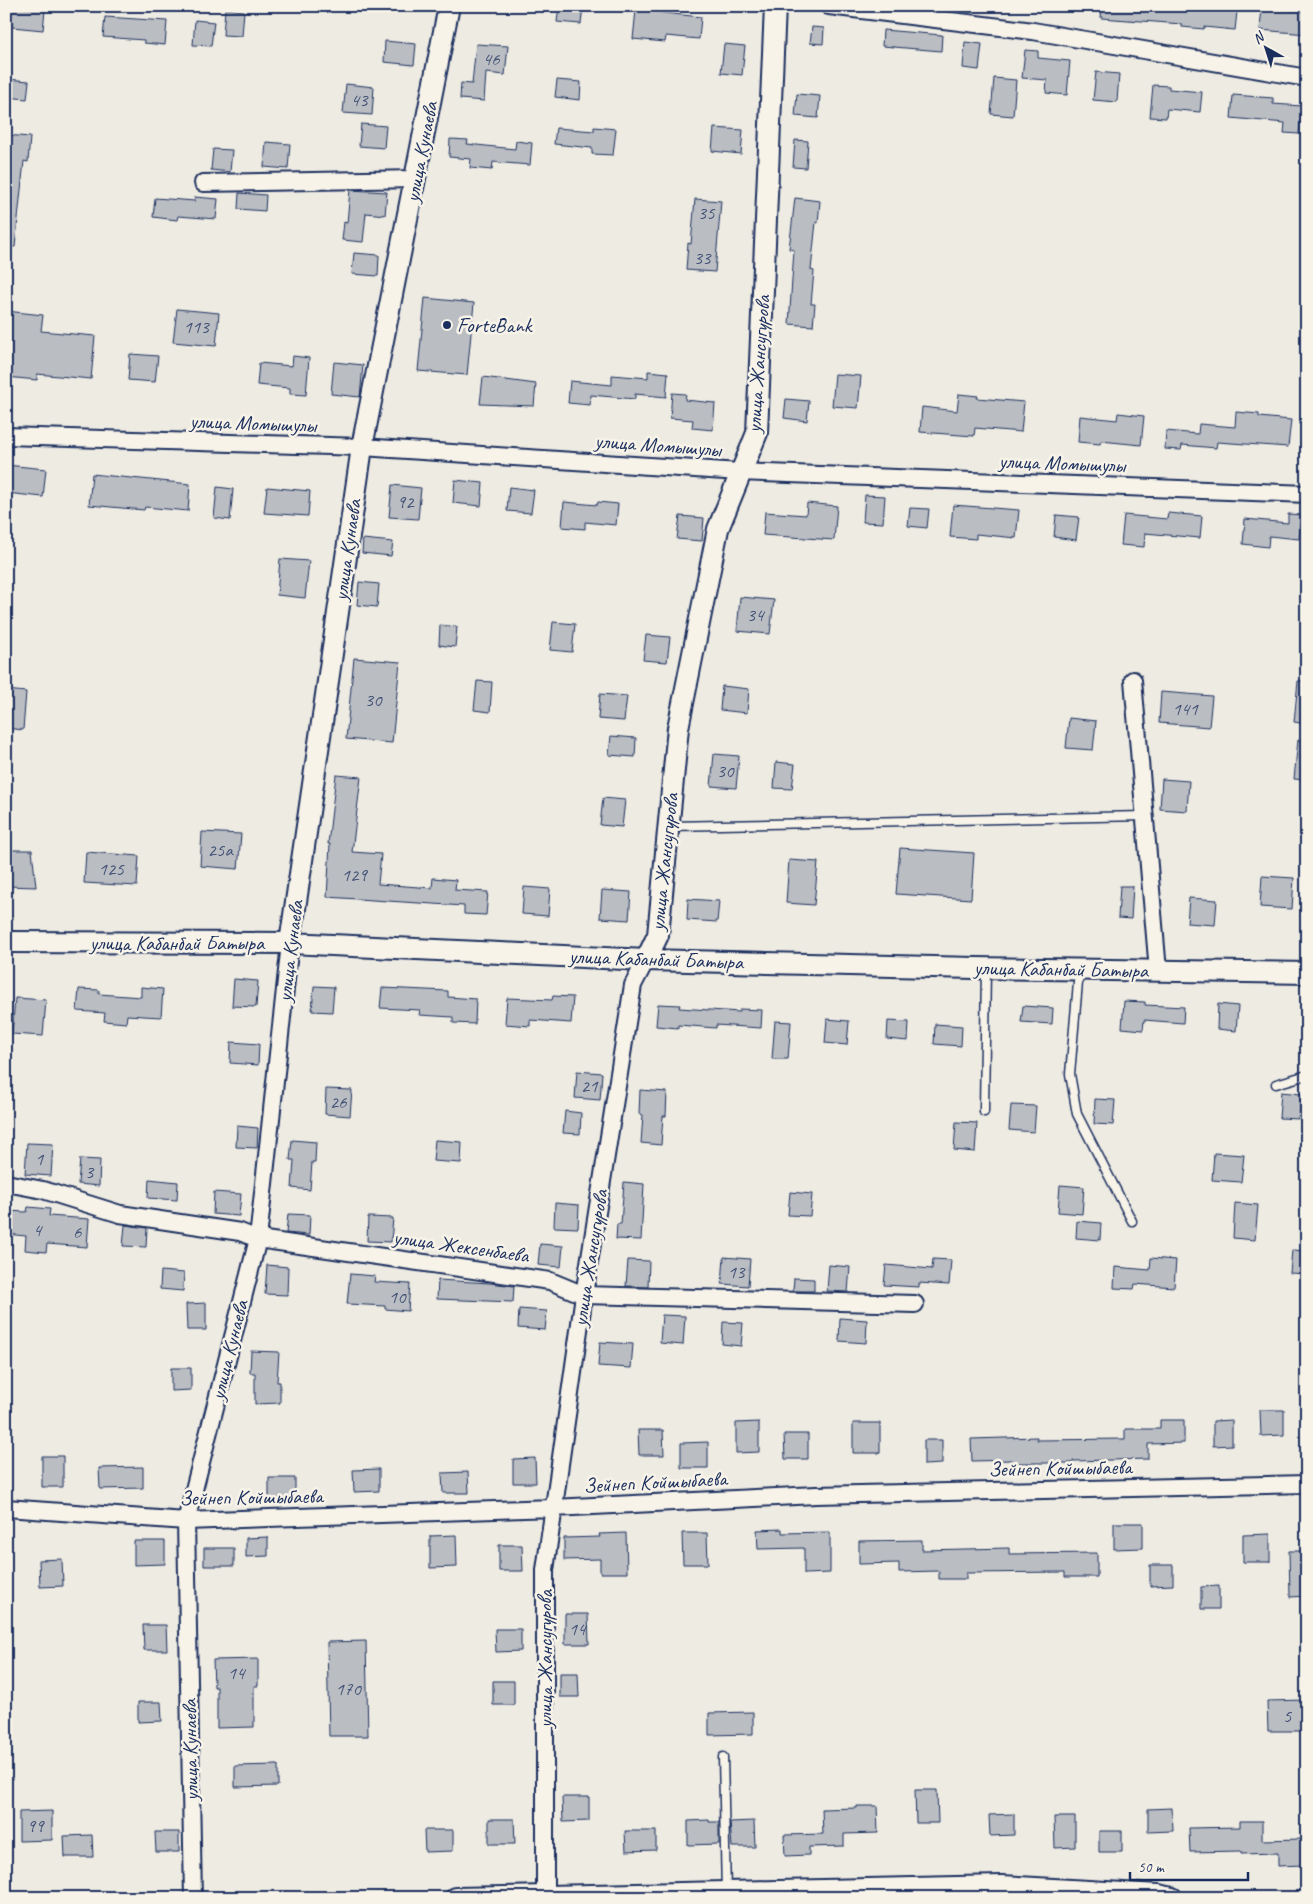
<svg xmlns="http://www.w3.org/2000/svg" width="1313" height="1904" font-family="Caveat,sans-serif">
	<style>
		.building { fill: #babdc2; stroke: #1b2f5e }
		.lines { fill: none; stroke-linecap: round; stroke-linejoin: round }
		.service-casing { stroke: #1b2f5e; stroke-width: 11 }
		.minor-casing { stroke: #1b2f5e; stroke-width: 20 }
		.tertiary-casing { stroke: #1b2f5e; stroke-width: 24 }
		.service { stroke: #f7f3e8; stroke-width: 8 }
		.minor { stroke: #f7f3e8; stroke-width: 16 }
		.tertiary { stroke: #f7f3e8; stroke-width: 20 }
		.poi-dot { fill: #1b2f5e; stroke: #f7f3e8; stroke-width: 2 }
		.labels { text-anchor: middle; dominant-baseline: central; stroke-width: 5; stroke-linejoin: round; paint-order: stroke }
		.number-label { font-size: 19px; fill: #435277 }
		.street-label { font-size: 21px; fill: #1b2f5e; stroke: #f7f3e8 }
		.poi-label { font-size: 21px; fill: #1b2f5e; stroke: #f7f3e8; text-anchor: start }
	</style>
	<rect width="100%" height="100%" fill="#eeebe2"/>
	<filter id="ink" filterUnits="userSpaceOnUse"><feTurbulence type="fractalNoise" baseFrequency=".02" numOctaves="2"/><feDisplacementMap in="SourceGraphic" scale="10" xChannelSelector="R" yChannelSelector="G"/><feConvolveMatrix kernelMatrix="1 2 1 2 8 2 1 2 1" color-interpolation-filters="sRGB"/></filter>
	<g filter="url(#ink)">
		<!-- building -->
		<path class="building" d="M559,6h24l-2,18 -24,-2z
			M1102,6h104v3l31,3 -2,18 -31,-3v2l-22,-2v-3l-81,-6z
			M1262,6h22v4l23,2v22l-47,-4z
			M13,7l32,3 -2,20 -31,-3z
			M225,9l19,2 -2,25 -19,-1z
			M636,10l65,7 -2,22 -33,-3 -1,6 -32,-3z
			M105,17l62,4 -2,24 -21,-2v-3l-41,-3z
			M195,20l19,2 -3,24 -18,-1z
			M812,27l12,1 -1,16 -13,-1z
			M883,30l59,5 -1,16 -59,-5z
			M385,41l31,3 -2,21 -30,-3z
			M965,42l17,2 -3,26 -16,-2z
			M476,44l32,2 -3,29 -19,-2 -2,28 -24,-2 1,-16 11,1z
			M724,44l21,2 -3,29 -21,-2z
			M1025,50l13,1v7l32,3 -3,34 -21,-2 1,-13 -25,-2z
			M1096,72l23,2 -2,28 -24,-2z
			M994,78l22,2 -3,36 -22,-2z
			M7,79l22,2 -2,18 -21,-2z
			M557,80l24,2 -1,18 -25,-3z
			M346,84l28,3 -2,28 -29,-2z
			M1153,85l16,1v3l33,3 -2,20 -33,-3 -1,9 -16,-1z
			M797,94l23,2 -2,22 -23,-2z
			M1233,95l40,3v6l29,2 -3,28 -15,-1 1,-10 -54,-5z
			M361,124l25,2 -2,22 -25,-2z
			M594,127l22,2 -3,26 -21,-1v-6l-38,-4 2,-16 38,3z
			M714,128l29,2 -2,24 -29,-3z
			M6,135l24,2 -2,25 -4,-1 -9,86 -9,-1z
			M450,139l18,1 -1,4 48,5 1,-8 16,2 -2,22 -37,-3 -1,8 -22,-2 1,-9 -22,-2z
			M795,140l13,1 -2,27 -13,-1z
			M266,142l24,2 -2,25 -24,-2z
			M213,149l19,1 -2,22 -19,-2z
			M350,190l37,2 -2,23 -19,-2 -3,29 -21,-2 2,-18 3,1z
			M239,193l27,2 -1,16 -27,-2z
			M195,197l23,2 -2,20 -38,-3 -1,4 -24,-3 2,-19 40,3z
			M795,198l25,3 -2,22 -2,-1 -5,48 3,1 -3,33h4l-2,22 -24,-2 5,-74 -5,-1z
			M695,199l26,2 -6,71 -29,-2 2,-27 3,1z
			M354,253l25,2 -1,21 -26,-2z
			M425,298l49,5 -7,72 -49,-4z
			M177,309l42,4 -3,33 -43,-4z
			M6,311l37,4 -2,16 54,5 -4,43 -54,-5v6l-31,-3z
			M130,354l28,2 -3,26 -27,-2z
			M293,356l16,2 -3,37 -16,-1v-6l-33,-3 2,-22 33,3z
			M334,362l29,3 -3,32 -29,-3z
			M648,371l20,2 -2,24 -31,-3v5l-44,-4 -1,10 -22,-2 2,-22 42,4v-10l36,3z
			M835,374l26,2 -3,32 -26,-2z
			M483,377l53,7 -2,22 -54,-2z
			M672,393l14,1 -1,6 30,3 -2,27 -21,-2 1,-8 -23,-2z
			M959,394l19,2 -1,2 47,4 -3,30 -46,-4 -1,8 -54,-4 2,-25 35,4z
			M786,399l23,2 -2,20 -23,-3z
			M1236,412l23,2v3l32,3 -3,27 -71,-5 -1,6 -34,-3 -1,5 -16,-1 1,-18 32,3 1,-10 36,3z
			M1118,413l26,3 -3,29 -40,-4 -1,3 -22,-2 2,-26 37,4z
			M6,465l40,4 -3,28 -37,-4z
			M92,474l98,10 -2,27 -43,-4 -1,3 -55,-5z
			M455,480l28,3 -2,23 -28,-3z
			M392,485l29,3 -3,31 -29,-2z
			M217,487l16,2 -3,31 -16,-2z
			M267,487l43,4 -2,25 -44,-3z
			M509,487l25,3 -3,23 -24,-2z
			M865,495l20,1 -2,27 -20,-1z
			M564,502l33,3 1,-3 20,2 -2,21 -31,-3v7l-23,-2z
			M807,503l30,3 -3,34 -71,-5 2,-23 41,3z
			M953,505l66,5 -3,28 -40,-4v5l-26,-2z
			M910,508l19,1 -2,19 -19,-2z
			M1168,513l34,3 -2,22 -55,-5 -1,14 -23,-2 3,-30 43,4z
			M1288,514l14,1 -3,24 -30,-3 -1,11 -25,-3 2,-25 43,4z
			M1056,515l23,2 -3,23 -22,-3z
			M680,516l24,2 -2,23 -25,-2z
			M363,539l30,3 -2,14 -29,-3z
			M280,559l29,2 -4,37 -28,-3z
			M359,582l20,2 -2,23 -20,-2z
			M740,597l34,3 -4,34 -33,-3z
			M553,622l22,2 -3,28 -22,-2z
			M440,625l17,2 -2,20 -16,-2z
			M646,635l24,2 -3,25 -24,-2z
			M354,658l46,4 -8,81 -46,-4z
			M477,681l15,1 -2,30 -16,-2z
			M1298,681h9v43l-13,-2z
			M722,686l27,3 -2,24 -27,-3z
			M6,690l20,2 -3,38 -17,-2z
			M1161,692l51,4 -3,31 -50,-4z
			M600,694l27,2 -3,25 -26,-2z
			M1069,718l27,3 -3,29 -27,-2z
			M611,736l25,2 -1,19 -26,-2z
			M1298,740h9v40l-13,-1z
			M714,754l25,2 -3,32 -25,-2z
			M776,762l19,2 -3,25 -18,-1z
			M336,775l25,2 -9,75 29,2 -3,30 54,4 1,-10 23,2 -1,10 33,2 -2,23 -22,-1v-8l-137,-9 3,-53h-2z
			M1162,779l27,2 -2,30 -27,-2z
			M603,798l22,2 -3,27 -22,-2z
			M202,832l39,2 -3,35 -38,-3z
			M900,848l74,5 -3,46 -75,-5z
			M6,850h26l4,37 -30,-1z
			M86,852l53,4 -2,30 -53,-3z
			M789,860l29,2 -4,43 -28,-2z
			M1262,876l32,2 -2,31 -32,-2z
			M1120,886h13l-2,33 -13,-1z
			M524,887l26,2 -2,27 -26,-2z
			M602,890l29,2 -2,28 -29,-2z
			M1189,898l28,2 -2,25 -28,-2z
			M688,899l31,2 -2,21 -30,-2z
			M234,979l24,2 -2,26 -24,-1z
			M314,986l20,1 -2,25 -20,-1z
			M141,987l22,2 -2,28 -34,-2 -1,8 -22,-2 1,-8 -28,-2 2,-22 20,1v4l42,3z
			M382,988l66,3v6l28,2 -1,25 -22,-1v-6l-34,-2 1,-5 -40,-2z
			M553,996l20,1 -2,26 -41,-3v6l-25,-2 2,-26 45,2z
			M15,998l31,2 -3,36 -31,-2z
			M1124,1001l21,1v3l39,2 -1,16 -39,-3 -1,10 -21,-2z
			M658,1004l22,1 -1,3 61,4v-3l22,1 -1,18 -45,-3v3l-38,-3v3l-22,-2z
			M1218,1004l20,2 -2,25 -19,-2z
			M1023,1006l30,2 -1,16 -31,-2z
			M827,1019l22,2 -2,24 -22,-2z
			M775,1021l16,1 -3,37h-16z
			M888,1021l21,1 -1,19 -21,-2z
			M935,1024l27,2 -1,20 -27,-2z
			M231,1042l28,2 -1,21 -28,-2z
			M577,1071l25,2 -2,27 -25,-2z
			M326,1089l26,1 -2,26 -25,-2z
			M640,1090l27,2 -1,24h-3l-2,29 -20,-2 2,-28 -4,-1z
			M1281,1092l20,2 -2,25 -20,-1z
			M1095,1099l20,1 -2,25 -19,-1z
			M1011,1105l25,1 -2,26 -25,-2z
			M565,1111l16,2 -1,21 -17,-1z
			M956,1122l21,1 -2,29 -21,-2z
			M237,1126l21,2 -1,20 -21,-1z
			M292,1140l24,2 -1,20h-3l-2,28 -18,-2 2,-28h-4z
			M435,1140l27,2 -1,21 -28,-2z
			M27,1143l26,1 -2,32 -26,-2z
			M1214,1153l30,2 -3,27 -29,-2z
			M80,1159l20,1 -1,26 -21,-2z
			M149,1179l29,3 -1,18 -29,-2z
			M624,1182l20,2 -3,56 -25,-1 1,-15h4z
			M1060,1185l24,2 -2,27 -24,-2z
			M214,1192l27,2 -2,22 -26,-2z
			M790,1192l22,2 -2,22 -22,-1z
			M555,1203l24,2 -1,23 -24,-1z
			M1235,1203l23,2 -3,35 -22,-2z
			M28,1207l22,2 -1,7 40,3 -2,28 -40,-3 -1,8 -21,-2 1,-14 -20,-2v-23l21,1z
			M288,1214l22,1 -1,20 -23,-2z
			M368,1217l25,1 -2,24 -24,-1z
			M1077,1221l24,2 -1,17 -24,-2z
			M125,1225l22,3 -1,19 -23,-1z
			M540,1244l23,2 -2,21 -23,-2z
			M1292,1250l15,1v23l-17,-1z
			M724,1257l26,2 -2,27 -26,-2z
			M1151,1258l25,2 -2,27 -39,-3 -1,5 -20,-1 1,-21 35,3z
			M933,1259l18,1 -2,25 -30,-2v4l-35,-2 2,-20 46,4z
			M628,1260l21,1 -1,26 -22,-1z
			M267,1265l21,2 -1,28 -22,-1z
			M829,1265l21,2 -2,25 -21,-1z
			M161,1271l23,2 -1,18 -23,-2z
			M350,1274l25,2 -1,6 36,2 -2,27 -23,-2v-3l-38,-2z
			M794,1278l20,1v12h-21z
			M438,1280l52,3 24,3 -1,16 -76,-3z
			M206,1303v27h-19l-1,-26z
			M519,1309l28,2 -2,19 -27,-2z
			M662,1315l23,1 -2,29 -23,-2z
			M840,1318l27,2 -1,23 -27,-2z
			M723,1322l20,1 -2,23 -19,-2z
			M600,1342l33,2 -2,24 -33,-2z
			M251,1351l28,1 -2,30h3v21l-25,1v-31h-5z
			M171,1368h20v22l-20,1z
			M1260,1410h24v25l-23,1z
			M1160,1420h24v23l-36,1v15l-75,2v2h-62v-3l-39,1 -1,-22 66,-2v3l88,-1v-10h35z
			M1232,1420v25l-19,1v-25z
			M759,1422v30l-23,1v-30z
			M853,1423h27v30h-27z
			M638,1430h25l1,25h-25z
			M784,1434h24v25h-23z
			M924,1440h18v24l-18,1z
			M708,1442v26h-27v-25z
			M42,1456h21v31h-21z
			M535,1458l1,25h-23v-24z
			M143,1467v21l-43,1 -1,-21z
			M379,1469v22l-25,1 -1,-22z
			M468,1472l1,21h-26l-1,-20z
			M269,1478h26v20l-26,1z
			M1114,1523h29v25l-29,1z
			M782,1529v4l48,-1v41l-26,1v-26l-46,1 -1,-19z
			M626,1533l1,40h-27v-14l-36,1v-22l36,-1 -1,-3z
			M682,1533h25l1,31h-25z
			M1270,1534v28h-27v-27z
			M456,1535l1,32 -27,1v-32z
			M268,1537v19l-22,1v-19z
			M922,1540v10l87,-2v6l88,-1v24h-32v-5l-99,1v6h-27v-8l-40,1v-9l-40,1v-23z
			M134,1541h31v23l-31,1z
			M499,1545h23l1,26h-24z
			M204,1548h30v18h-30z
			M1289,1551h18v45l-17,1z
			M62,1559l1,27 -23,1 -1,-27z
			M1150,1565h23v20l-23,1z
			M1219,1586v23h-18v-22z
			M565,1614h23l1,30h-24z
			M143,1625h23l1,25h-23z
			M495,1629h26v22l-25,1z
			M366,1641l2,95h-39l-2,-94z
			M258,1659v27h-4v41l-37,1v-41h-3l-1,-27z
			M560,1673h18l1,24h-19z
			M493,1681h21v24h-21z
			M1307,1700v31h-39l-1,-30z
			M138,1702h23l1,19 -24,1z
			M753,1712v22l-44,1v-22z
			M278,1765v21l-43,1v-21z
			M915,1790h22l1,33h-22z
			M562,1797h27v24l-26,1z
			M857,1806h20l1,27 -34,1v12l-35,1v8l-24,1 -1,-21 39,-1 -1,-25 35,-1z
			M1172,1808l1,23 -25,1v-23z
			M52,1811v29l-33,1v-29z
			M1014,1814v21l-24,1 -1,-21z
			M1054,1817h21v30l-20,1z
			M489,1819h25l1,25h-26z
			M709,1820v2h10v22l-31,1v-24z
			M754,1821l1,26h-23l-2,-25z
			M1240,1821h22v19l40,-1 1,26 -25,1v-13l-37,1v-3l-51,1 -1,-24 51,-1z
			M424,1830h29v21l-28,1z
			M625,1831h31v19l-30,1z
			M1099,1831h23v21h-23z
			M155,1832h24v20h-23z
			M92,1835l1,22h-28l-1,-21z"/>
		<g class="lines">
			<!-- service casing -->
			<g class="service-casing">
				<path id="service" d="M671,826l474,-10
					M1079,971l-9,103 7,40 55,107
					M1276,1084l31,-9
					M984,1112l2,-144
					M723,1757l3,135"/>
			</g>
			<!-- minor casing -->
			<g class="minor-casing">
				<path id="minor" d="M829,6l204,25 274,47
					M203,183l213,-4
					M6,436l356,11 378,25 567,22
					M1133,680l25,291
					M6,1183l37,7 77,24 120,18 18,7 292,42 34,14 331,9
					M6,1508l180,13 367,-13 263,-13 491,-11
					M193,1898l-7,-377 72,-282 32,-296
					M545,1898v-328l39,-275 49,-310 13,-25"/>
			</g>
			<!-- tertiary casing -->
			<g class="tertiary-casing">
				<path id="tertiary" d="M6,942l284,1 356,17 329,8 332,5
					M290,943l72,-496 87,-441
					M646,960l12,-25 20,-207 40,-199 39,-96 18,-427
					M456,1898l546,-12 157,9 13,3"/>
			</g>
			<!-- service -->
			<use href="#service" class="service"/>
			<!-- minor -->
			<use href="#minor" class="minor"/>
			<!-- tertiary -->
			<use href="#tertiary" class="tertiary"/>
		</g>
	</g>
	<!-- markers -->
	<circle class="poi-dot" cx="447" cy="325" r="5"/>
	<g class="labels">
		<!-- number labels -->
		<g class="number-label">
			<text x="491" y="59">46</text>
			<text x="359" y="100">43</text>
			<text x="706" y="213">35</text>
			<text x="702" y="258">33</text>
			<text x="196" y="327">113</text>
			<text x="405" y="502">92</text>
			<text x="755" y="615">34</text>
			<text x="373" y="700">30</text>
			<text x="1185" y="709">141</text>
			<text x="725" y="771">30</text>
			<text x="220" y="850">25а</text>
			<text x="111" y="869">125</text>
			<text x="354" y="875">129</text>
			<text x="589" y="1086">21</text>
			<text x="338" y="1102">26</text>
			<text x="39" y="1159">1</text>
			<text x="89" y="1172">3</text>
			<text x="37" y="1230">4</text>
			<text x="77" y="1232">6</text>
			<text x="736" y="1272">13</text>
			<text x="397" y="1297">10</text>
			<text x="577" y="1629">14</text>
			<text x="236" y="1673">14</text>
			<text x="348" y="1689">170</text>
			<text x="1287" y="1716">5</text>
			<text x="35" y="1826">99</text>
		</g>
		<!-- street labels -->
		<g class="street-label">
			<text transform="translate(421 152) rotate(-79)">улица Кунаева</text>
			<text transform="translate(758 364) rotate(-86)">улица Жансугурова</text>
			<text transform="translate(253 423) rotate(2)">улица Момышулы</text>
			<text transform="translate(658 445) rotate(4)">улица Момышулы</text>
			<text transform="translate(1062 463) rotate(2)">улица Момышулы</text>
			<text transform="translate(347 550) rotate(-82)">улица Кунаева</text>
			<text transform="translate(664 862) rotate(-84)">улица Жансугурова</text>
			<text x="177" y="943">улица Кабанбай Батыра</text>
			<text transform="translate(290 951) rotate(-83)">улица Кунаева</text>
			<text transform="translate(656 959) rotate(2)">улица Кабанбай Батыра</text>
			<text transform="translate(1061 969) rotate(1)">улица Кабанбай Батыра</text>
			<text transform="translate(461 1246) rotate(8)">улица Жексенбаева</text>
			<text transform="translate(590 1258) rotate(-81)">улица Жансугурова</text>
			<text transform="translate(229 1350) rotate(-76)">улица Кунаева</text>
			<text transform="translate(1060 1468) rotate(-1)">Зейнеп Койшыбаева</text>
			<text transform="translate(655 1482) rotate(-3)">Зейнеп Койшыбаева</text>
			<text transform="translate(251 1497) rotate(-1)">Зейнеп Койшыбаева</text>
			<text transform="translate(545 1659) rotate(-90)">улица Жансугурова</text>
			<text transform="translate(190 1750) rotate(-91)">улица Кунаева</text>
		</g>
		<!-- poi labels -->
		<g class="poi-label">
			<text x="457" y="325">ForteBank</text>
		</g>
	</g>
	<!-- margin -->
	<rect width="1313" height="1904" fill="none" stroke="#f7f3e8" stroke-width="25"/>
	<rect x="12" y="12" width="1288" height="1879" fill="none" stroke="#1b2f5e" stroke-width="2" filter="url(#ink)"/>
	<!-- north arrow -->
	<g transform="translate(1266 48) rotate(321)" stroke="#f7f3e8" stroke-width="4" paint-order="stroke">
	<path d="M0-4L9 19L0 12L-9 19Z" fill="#1b2f5e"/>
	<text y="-8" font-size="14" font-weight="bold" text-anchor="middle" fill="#1b2f5e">N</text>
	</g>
	<!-- scale -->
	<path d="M1130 1872v8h118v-8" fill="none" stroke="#1b2f5e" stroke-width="2.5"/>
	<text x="1138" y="1872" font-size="15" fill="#1b2f5e" stroke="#f7f3e8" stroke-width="4" paint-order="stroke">50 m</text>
</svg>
